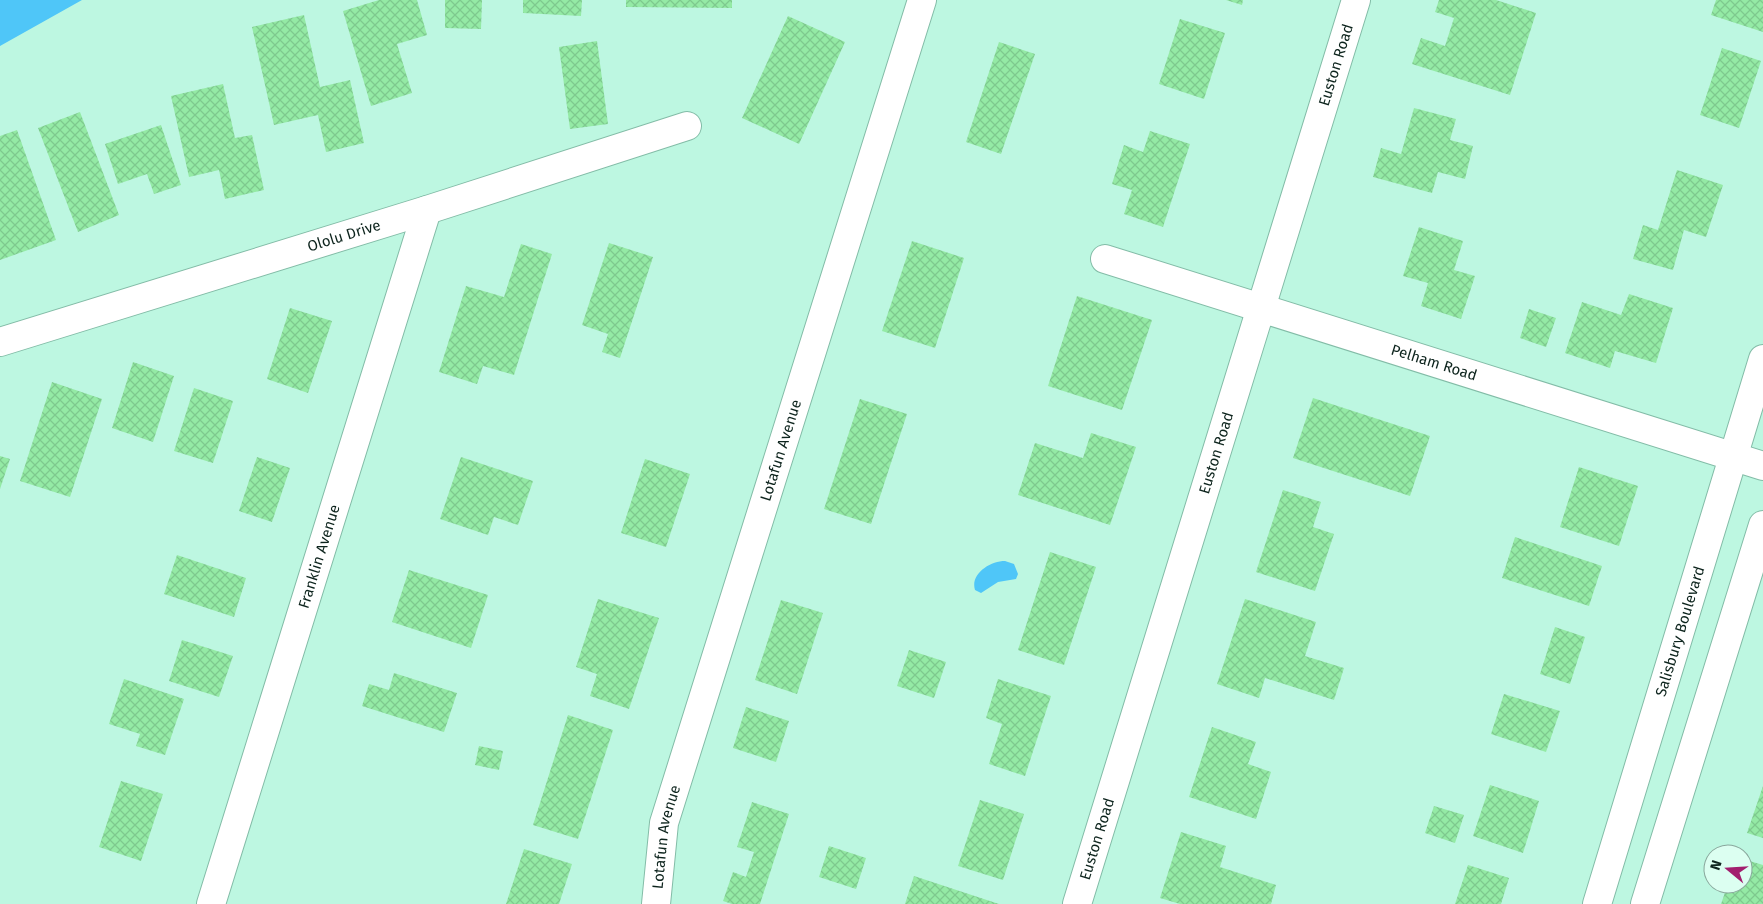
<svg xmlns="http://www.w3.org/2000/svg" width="1763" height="904" font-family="'Fira Sans',sans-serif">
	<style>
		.water { fill: #4fc6f8 }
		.building { fill: url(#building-cross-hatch) }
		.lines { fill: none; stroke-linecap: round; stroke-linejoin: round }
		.street-casing { stroke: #83bca7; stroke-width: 30 }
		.street { stroke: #fff; stroke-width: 28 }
		.labels { text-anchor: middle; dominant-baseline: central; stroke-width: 5; stroke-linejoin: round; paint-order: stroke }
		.street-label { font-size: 15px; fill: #0d241d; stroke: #dcfff1 }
	</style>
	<defs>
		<pattern id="building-cross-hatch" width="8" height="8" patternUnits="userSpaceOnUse" patternTransform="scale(1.25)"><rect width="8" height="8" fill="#94eaa5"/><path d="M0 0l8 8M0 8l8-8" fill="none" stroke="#7ec98e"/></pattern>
	</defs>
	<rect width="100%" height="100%" fill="#bdf7e1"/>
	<!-- water -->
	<path class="water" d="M0,0h82l-82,46z
		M1005,561l9,3 4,10 -2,5 -18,3 -17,11 -6,-3c-5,-16 15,-29 30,-29z"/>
	<!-- building -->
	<path class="building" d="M379,0h38l10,35 -30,9 15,49 -41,13 -28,-95z
		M445,0h37l-1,29 -36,-1z
		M523,0h59l-1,16 -58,-3z
		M626,0h106v8l-106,-1z
		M1226,0h17l-1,5z
		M1439,0h57l40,13 -26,82 -98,-31 9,-26 24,8 9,-28 -19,-6z
		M1716,0h47v32l-52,-17z
		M304,15l16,72 30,-7 14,63 -38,9 -8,-37 -44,10 -22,-98z
		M788,16l57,26 -46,102 -57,-26z
		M1180,19l45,14 -21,66 -45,-15z
		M597,41l11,83 -38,5 -11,-82z
		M999,42l36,12 -34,100 -35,-12z
		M1722,48l39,13 -22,67 -39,-13z
		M223,84l12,54 17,-3 12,55 -39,9 -6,-29 -30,7 -18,-81z
		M1414,108l42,11 -6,21 23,6 -8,33 -27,-7 -6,21 -59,-16 8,-29 20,6z
		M80,112l39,103 -41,17 -40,-104z
		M161,125l20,60 -27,9 -7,-20 -29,10 -13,-40z
		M17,130l39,110 -56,20v-124z
		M1150,131l40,13 -27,83 -39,-13 8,-24 -20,-6 12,-39 19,7z
		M1677,170l46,15 -17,52 -22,-7 -11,40 -40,-11 10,-34 15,5z
		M1419,227l44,14 -9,29 21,6 -14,43 -40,-13 7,-23 -25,-7z
		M912,241l52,17 -29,90 -53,-17z
		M609,243l44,14 -33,101 -18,-6 6,-18 -26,-9z
		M521,244l31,10 -38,121 -31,-9 -6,18 -38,-12 27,-86 38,11z
		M1629,294l44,14 -17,55 -41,-12 -5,17 -45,-15 17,-51 39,13z
		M1077,296l75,24 -30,90 -74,-24z
		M290,308l42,13 -24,72 -41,-14z
		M1529,309l27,9 -10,29 -26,-9z
		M133,362l41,14 -21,66 -41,-14z
		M52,382l50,17 -32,98 -50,-16z
		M194,388l39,13 -20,62 -39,-12z
		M1313,398l117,38 -20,60 -117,-38z
		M860,399l47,15 -36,110 -47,-15z
		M1091,433l45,14 -26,78 -92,-30 17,-52 48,15z
		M0,456l10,3 -10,30z
		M257,457l33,11 -18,54 -33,-11z
		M461,457l72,24 -15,44 -24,-8 -6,18 -48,-16z
		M645,459l45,15 -24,73 -45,-14z
		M1579,467l59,19 -19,60 -59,-19z
		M1283,490l38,12 -8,25 21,7 -19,57 -59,-19z
		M1515,537l87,29 -13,40 -87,-28z
		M1050,552l46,15 -32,98 -46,-15z
		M177,555l69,23 -12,39 -70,-23z
		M409,570l79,25 -17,53 -79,-26z
		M598,599l61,19 -30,91 -39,-13 7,-22 -21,-7z
		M1245,599l71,23 -11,34 39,12 -10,32 -69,-22 -6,20 -42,-14z
		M781,600l42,13 -26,81 -42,-14z
		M1555,627l30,10 -15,47 -30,-10z
		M182,640l51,16 -14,41 -50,-16z
		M909,650l37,12 -12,36 -37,-12z
		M394,673l63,20 -13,39 -82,-26 7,-22 20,6z
		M124,679l60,20 -19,56 -29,-9 4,-12 -31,-10z
		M998,679l53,17 -26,80 -36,-12 13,-40 -16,-6z
		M1504,694l56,17 -14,41 -55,-18z
		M746,707l43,14 -13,41 -43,-14z
		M568,715l45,15 -35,109 -45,-14z
		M1212,727l44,15 -8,22 23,8 -15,47 -67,-22z
		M479,746l24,5 -4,19 -24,-5z
		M121,781l42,13 -22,67 -42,-14z
		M1490,785l49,16 -16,52 -50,-17z
		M1763,786v52l-16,-5z
		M980,800l44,14 -21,66 -45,-14z
		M752,802l37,12 -29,90h-28l-9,-3 10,-29 13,5 8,-25 -17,-5z
		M1434,806l30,9 -9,28 -30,-10z
		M1181,832l45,14 -6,21 56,18 -5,19h-91l-20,-6z
		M829,846l37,12 -10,31 -37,-12z
		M524,849l48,15 -13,40h-53z
		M1743,859l20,6v39h-42l7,-20h15z
		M1468,865l41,13 -8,26h-46z
		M914,876l85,28h-94z"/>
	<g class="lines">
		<!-- street casing -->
		<g class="street-casing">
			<g id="street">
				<path id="s1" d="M1105,259l658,207"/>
				<path id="s2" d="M0,342l427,-132 260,-84"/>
				<path id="s3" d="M211,904l216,-694"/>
				<path id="s4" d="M656,904l8,-81 258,-823"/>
				<path id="s5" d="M1077,904l279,-904"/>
				<path id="s6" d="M1597,904l166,-545"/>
				<path d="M1645,904l118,-379"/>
			</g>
		</g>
		<!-- street -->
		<use href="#street" class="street"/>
	</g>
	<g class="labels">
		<!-- street labels -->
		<g class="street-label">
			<text stroke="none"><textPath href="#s5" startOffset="878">Euston Road</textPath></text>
			<text stroke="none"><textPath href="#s2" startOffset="360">Ololu Drive</textPath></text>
			<text stroke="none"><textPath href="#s1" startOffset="345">Pelham Road</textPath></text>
			<text stroke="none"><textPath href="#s4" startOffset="472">Lotafun Avenue</textPath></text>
			<text stroke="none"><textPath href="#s5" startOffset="472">Euston Road</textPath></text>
			<text stroke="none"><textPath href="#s3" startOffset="364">Franklin Avenue</textPath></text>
			<text stroke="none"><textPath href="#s6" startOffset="285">Salisbury Boulevard</textPath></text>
			<text stroke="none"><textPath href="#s4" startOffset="68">Lotafun Avenue</textPath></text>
			<text stroke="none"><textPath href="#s5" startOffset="68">Euston Road</textPath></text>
		</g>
	</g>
	<!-- north arrow -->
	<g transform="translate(1728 869) rotate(288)"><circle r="24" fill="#dcfff1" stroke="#89a79c"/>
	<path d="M0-4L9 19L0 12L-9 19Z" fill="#a21f6e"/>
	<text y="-8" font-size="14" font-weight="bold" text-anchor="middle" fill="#0d241d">N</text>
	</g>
</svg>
